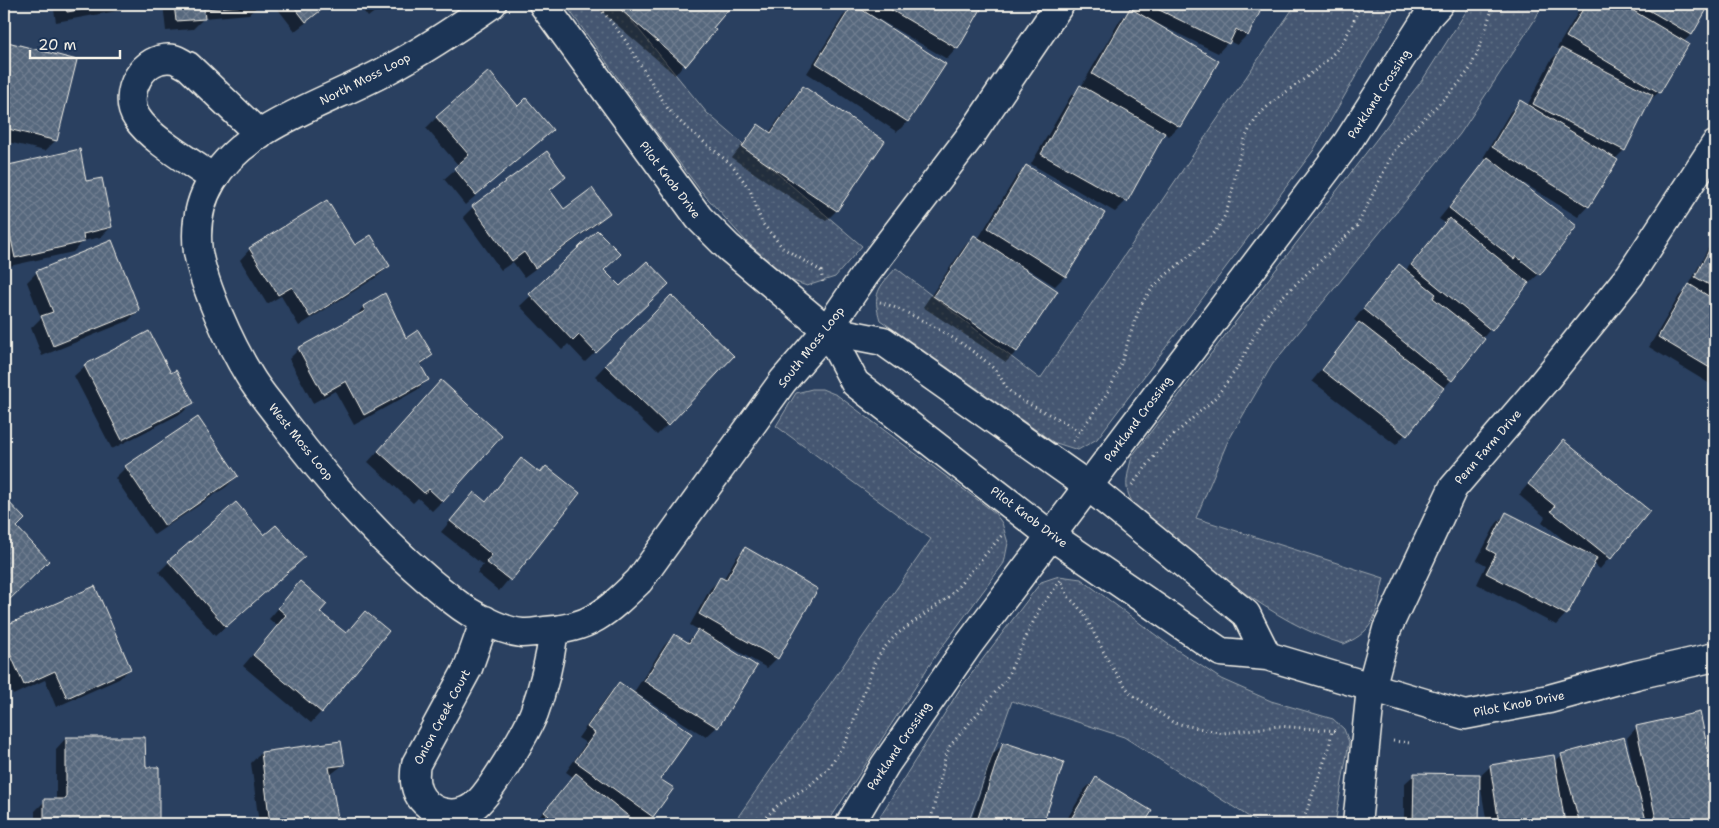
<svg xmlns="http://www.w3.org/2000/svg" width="1719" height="828" font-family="'Shantell Sans',sans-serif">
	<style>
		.grass { fill: url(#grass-dots); stroke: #9ca4ac }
		.shadow { fill: #0007 }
		.building { fill: url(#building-cross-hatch); stroke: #f4f1e8 }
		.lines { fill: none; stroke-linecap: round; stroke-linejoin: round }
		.street-casing { stroke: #f4f1e8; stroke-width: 31 }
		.secondary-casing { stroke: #f4f1e8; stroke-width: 31 }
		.path { stroke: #f4f1e8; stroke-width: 3; stroke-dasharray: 1 4; stroke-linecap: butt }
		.street { stroke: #1d3557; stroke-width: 28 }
		.secondary { stroke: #1d3557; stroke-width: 28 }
		.labels { text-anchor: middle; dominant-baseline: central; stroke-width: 4; stroke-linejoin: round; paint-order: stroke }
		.street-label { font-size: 12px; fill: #f4f1e8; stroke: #1d3557 }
	</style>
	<defs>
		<pattern id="grass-dots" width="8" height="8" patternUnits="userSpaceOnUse" patternTransform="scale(1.25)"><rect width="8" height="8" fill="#445771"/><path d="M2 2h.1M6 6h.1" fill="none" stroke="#607085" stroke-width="1.8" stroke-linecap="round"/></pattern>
		<pattern id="building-cross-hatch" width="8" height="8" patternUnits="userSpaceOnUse" patternTransform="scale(1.25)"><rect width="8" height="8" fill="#56677d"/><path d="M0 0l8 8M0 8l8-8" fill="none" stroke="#6f7d8f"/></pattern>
	</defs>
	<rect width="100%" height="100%" fill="#2a4060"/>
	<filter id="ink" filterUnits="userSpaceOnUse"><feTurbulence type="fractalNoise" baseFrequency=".02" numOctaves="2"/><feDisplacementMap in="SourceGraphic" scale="10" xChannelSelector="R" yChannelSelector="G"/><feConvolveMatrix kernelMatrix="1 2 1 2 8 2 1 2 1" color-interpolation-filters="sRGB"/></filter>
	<g filter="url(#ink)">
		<!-- grass -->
		<path class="grass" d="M565,4h53l89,109 155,133 -27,31 -28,9 -17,-6 -45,-40 -45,-50 -48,-64z
			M1296,4h101l-84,147 -216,288 -19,11 -25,-8 -173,-122c-8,-26 -2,-32 16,-52l144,111z
			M1471,4h72l-9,17 -74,113 -188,231 -45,78 -31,75 188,60c-8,33 -6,52 -40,66 -72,-20 -141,-84 -201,-128 -21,-24 -18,-31 -11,-60l291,-377z
			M812,389h10l15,6 157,117 8,11 6,20 -4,20 -68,92 -109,169h-94l198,-285 -155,-113 20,-33z
			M1059,576l22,3 84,63 56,37 50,22 62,18 11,10 5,13 -14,82h-75l-136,-87 -112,-36 -44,123h-93l85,-135 81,-107z"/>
		<!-- shadow -->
		<path class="shadow" d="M53,4h89l-3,3 -83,15z
			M163,4h97l-11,10 -45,4 -11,11 -27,2z
			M274,4h56l-35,27z
			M358,4h27l-17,13z
			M595,4h136l-56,71 -81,-70z
			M864,4h119l-26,44 -10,11 -76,-44 -1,1 74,48 -37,58 -10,10 -90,-59 36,-57 11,-10 6,4z
			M1138,4h108l1,31 -10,10 -8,-4 -11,12 -60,-29 21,102 -10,10 -5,-3 -38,68 -11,11 -84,-48 39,-67 11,-10 39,-67 10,-10 4,2z
			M1583,4h126l-18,31 -8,7 -24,50 -11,10 -24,48 -10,10 -26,46 -10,11 -61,-38 22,95 -11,10 -46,55 -31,41 -55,65 -84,-64 47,-57 -5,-4 35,-44 10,-10 6,5 40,-48 -6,-4 48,-59 -4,-2 27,-46 11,-10 6,4 24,-46 10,-10 -4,-2z
			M4,42l72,18 -21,81 -10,10 -41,-10z
			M803,87l33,124 -10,10 -94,-63 26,-33 11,8 24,-35z
			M517,108l34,22 -86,75 -21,-26 15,-13 -33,-38 11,-11z
			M79,151l7,31 25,45 -10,10 -18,4 -10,11 -68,15 -1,-100z
			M1026,167l39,109 -10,10 -29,-18 -2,2 32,21 -40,61 -10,10 -83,-55 41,-60 10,-11 4,3 38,-62z
			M565,177l-16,14 15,20 44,2 -10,10 -74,54 -11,-15 -12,8 -38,-53 10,-10z
			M597,232l6,38 17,18 37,6 -72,68 -17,-18 -6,6 -42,-44z
			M1715,235v152l-66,-40 30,-51 8,-7z
			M354,247l35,19 -11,10 -79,50 -18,-30 -14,8 -27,-44 10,-11z
			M37,272l102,38 -11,11 -86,35 -11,-28 10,-10 -14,-36z
			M363,307l42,32 26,16 -11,11 7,14 -10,10 -63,35 -19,-34 -22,12 -24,-44 10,-10 55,-30z
			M661,307l6,118 -10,10 -62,-59z
			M85,366l107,37 -10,10 -70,36 -38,-73z
			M431,392l11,109 -10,10 -14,-13 -5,5 -45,-41z
			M198,418l39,58 -11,11 -72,48 -39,-57 11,-11z
			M1563,442l85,69 -48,58 -7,-6 -27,51 -10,11 -79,-41 9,-19 -9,-5 19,-36 10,-11 64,32 -28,-23 3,-5 -26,-22z
			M521,460l18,14 40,20 -80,97 -22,-18 6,-8 -42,-33 33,-39 11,10z
			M4,499l20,20 -9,8 32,34 -43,42z
			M264,536l29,32 -78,68 -56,-64 10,-10z
			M745,548l32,110 -10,10 -47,-27 -3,86 -11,10 -72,-45 30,-46 10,-11 12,8 13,-13 -9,-5 20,-36 10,-10 3,1 12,-21z
			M300,583l19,29 26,22 20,-22 -44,100 -10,11 -68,-57 34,-40 -8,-7z
			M94,588l36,81 -11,10 -63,28 -11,-27 -32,15 -9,-22v-45z
			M619,684l40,95 -6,37 -9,8h-108l-2,-1 39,-46 -7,-5 20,-29 -8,-5 31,-44z
			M1715,711v68l-5,-63z
			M1637,727l78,56v41h-148l-4,-16 -2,1 3,15h-77l-8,-47 12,-11 63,-4 8,-7 71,11 -6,-28z
			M66,738l78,31 14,-1 -1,56h-122v-13l10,-10h11v-52z
			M1004,743l59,20 -21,61h-72l23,-70z
			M261,753l82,12 -13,10 8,49h-79l-8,-61z
			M1415,774l64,1 -1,49h-74v-40z
			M1096,779l54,32 -7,13h-79l21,-35z"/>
		<!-- building -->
		<path class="building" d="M65,4h49l-47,8z
			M174,4h87l-57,5 1,10 -29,2z
			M292,4h37l-23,18z
			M614,4h119l-20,24 3,2 -30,36z
			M853,4l93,60 -38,58 -92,-59z
			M881,4h103l-26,45z
			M1147,4h101l12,8 -12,24 -12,-7 -7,15z
			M1586,4h36l67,40 -29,49 -94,-56z
			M1638,4h72l-18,31z
			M1130,8l89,53 -39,66 -88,-53z
			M4,41l73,19 -20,81 -53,-13z
			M1561,48l92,47 -28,56 -92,-47z
			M489,71l29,35 8,-8 27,32 -77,65 -22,-27 15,-13 -33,-38z
			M1080,85l85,48 -38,69 -86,-48z
			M803,86l82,55 -48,70 -95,-64 16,-23 13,9z
			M1520,100l98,60 -29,47 -97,-60z
			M80,149l6,32 16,-3 10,49 -29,7 1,8 -69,16 -11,-53v-39z
			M547,151l19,26 -16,13 14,19 28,-21 18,25 -75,55 -11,-16 -12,9 -40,-55z
			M1488,157l89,69 -37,49 -24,-19 -2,3 -65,-51z
			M1026,165l79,48 -39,64 -78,-49z
			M327,200l28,45 16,-10 19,31 -80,51 -18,-30 -14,8 -29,-47z
			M1449,218l80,65 -37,48 -81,-66z
			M597,230l24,24 -17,16 16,16 27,-25 22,23 -73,69 -17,-18 -6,6 -44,-47z
			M974,235l84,56 -41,61 -84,-56z
			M1715,239v49l-20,-11z
			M112,240l28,71 -87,35 -12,-30 12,-4 -17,-41z
			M1399,264l37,30 -3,4 52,41 -33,42 -89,-72z
			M1689,284l26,16v71l-57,-34z
			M385,293l21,45 12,-8 15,25 -13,9 9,16 -65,35 -18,-34 -23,13 -25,-46 67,-37 -2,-5z
			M671,295l63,61 -66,70 -63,-61z
			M1359,322l85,66 -37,48 -85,-66z
			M149,331l22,42 5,-3 18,33 -72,37 -38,-75z
			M441,380l61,56 -59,66 -14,-13 -5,4 -46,-42z
			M198,417l40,59 -73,50 -40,-60z
			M1563,440l87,71 -39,48 -60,-48 4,-5 -27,-22z
			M521,458l19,15 6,-7 34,27 -69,88 -25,-19 6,-7 -42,-34 24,-29 12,10z
			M4,497l21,22 -8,8 32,34 -45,44z
			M236,502l28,33 12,-10 29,32 -79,70 -58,-66z
			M1506,512l91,46 -30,57 -81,-42 10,-19 -9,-5z
			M745,547l73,42 -40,70 -79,-45 21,-37 6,3z
			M300,581l27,23 -7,8 26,21 19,-22 24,20 -67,82 -69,-58 33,-40 -8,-7z
			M95,586l36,83 -64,29 -12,-27 -31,14 -20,-45v-14z
			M698,629l59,37 -39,62 -74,-47 30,-47 15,9z
			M619,682l73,52 -32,45 14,9 -21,29 -78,-56 20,-28 -8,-6z
			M1700,712l15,72v40h-58l-21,-98z
			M66,737h79l1,30h13v57h-115v-25h22z
			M1624,737l23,87h-67l-19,-70z
			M341,741l4,24 -16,2 10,57h-69l-9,-72z
			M1003,742l61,20 -21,62h-67z
			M1554,755l11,69h-66l-9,-59z
			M576,773l62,51h-95l6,-8 -5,-4z
			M1414,773l66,1 -1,50h-66z
			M1096,777l56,34 -8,13h-76z"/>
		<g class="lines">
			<!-- street casing -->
			<g class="street-casing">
				<path id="street" d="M492,4c-33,23 -67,46 -103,65 -54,31 -144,55 -177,112 -13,21 -17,46 -14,71 6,35 32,92 51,123 9,16 23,31 34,47 49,65 107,130 172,180 16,13 47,29 67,31 7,0 15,-1 22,-2 46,-2 63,-19 95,-50l144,-200 44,-51 37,-54 108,-142 88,-130
					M543,4l156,214 29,29 99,83 28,53 195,152 171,117 46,4 198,59 84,-16 87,-24 79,-18
					M213,178c-21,-15 -63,-39 -76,-60 -16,-23 6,-65 37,-59 4,1 9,5 14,7l72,69
					M827,330l56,11 205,145 158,128 21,42
					M485,620l-17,48 -52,96c-3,16 -1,31 12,41 13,11 33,11 46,1 15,-10 53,-75 60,-93 10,-27 16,-54 20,-82
					M1357,824l14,-136 16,-59 66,-141 89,-104 88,-109 85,-130"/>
			</g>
			<!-- secondary casing -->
			<g class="secondary-casing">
				<path id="secondary" d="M850,824l35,-59 84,-121 378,-501 81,-127 11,-12"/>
			</g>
			<!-- path -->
			<path class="path" d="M597,4l28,36 43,69 12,13 53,44 17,24 12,33 21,25 38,23 2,12
				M880,302c32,10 92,44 115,68 7,7 10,19 18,24 21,15 46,23 67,38
				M1073,441c13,-19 30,-38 40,-59 13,-26 17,-56 31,-82 19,-32 66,-50 81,-85 12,-29 10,-66 29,-93 9,-14 23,-23 36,-33 38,-27 55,-40 70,-85
				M1132,485l31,-40 53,-48 20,-27 28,-52 13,-16 80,-76 36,-73 10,-14 52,-51 15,-19 8,-18 16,-47
				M1393,741l17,2
				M759,824l19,-19 31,-19 19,-17 19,-30 27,-75 9,-15 14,-15 52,-37 54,-63
				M930,824l15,-66 5,-12 55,-65 35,-73 21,-28 7,16 15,16 27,52 20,29 44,30 49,10 56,-7 59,5
				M1302,824l27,-76 3,-18"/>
			<!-- street -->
			<use href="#street" class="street"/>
			<!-- secondary -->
			<use href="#secondary" class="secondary"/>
		</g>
	</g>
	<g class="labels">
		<!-- street labels -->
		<g class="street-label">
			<text transform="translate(365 79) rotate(-27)">North Moss Loop</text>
			<text transform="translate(1379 94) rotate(-57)">Parkland Crossing</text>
			<text transform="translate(670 180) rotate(53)">Pilot Knob Drive</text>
			<text transform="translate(811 347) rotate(-52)">South Moss Loop</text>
			<text transform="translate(1138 419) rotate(-53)">Parkland Crossing</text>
			<text transform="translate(301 442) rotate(51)">West Moss Loop</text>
			<text transform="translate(1488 447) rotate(-49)">Penn Farm Drive</text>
			<text transform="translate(1029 517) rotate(37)">Pilot Knob Drive</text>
			<text transform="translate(1519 704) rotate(-11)">Pilot Knob Drive</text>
			<text transform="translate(442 717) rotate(-62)">Onion Creek Court</text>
			<text transform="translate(899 746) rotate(-56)">Parkland Crossing</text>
		</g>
	</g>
	<!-- margin -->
	<rect width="1719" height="828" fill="none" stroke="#1d3557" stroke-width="20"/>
	<rect x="10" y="10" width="1699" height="808" fill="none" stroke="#f4f1e8" stroke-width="2" filter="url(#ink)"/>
	<!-- scale -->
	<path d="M30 50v8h90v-8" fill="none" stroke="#f4f1e8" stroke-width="2.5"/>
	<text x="38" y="50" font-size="15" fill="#f4f1e8" stroke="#1d3557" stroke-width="4" paint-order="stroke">20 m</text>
</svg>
